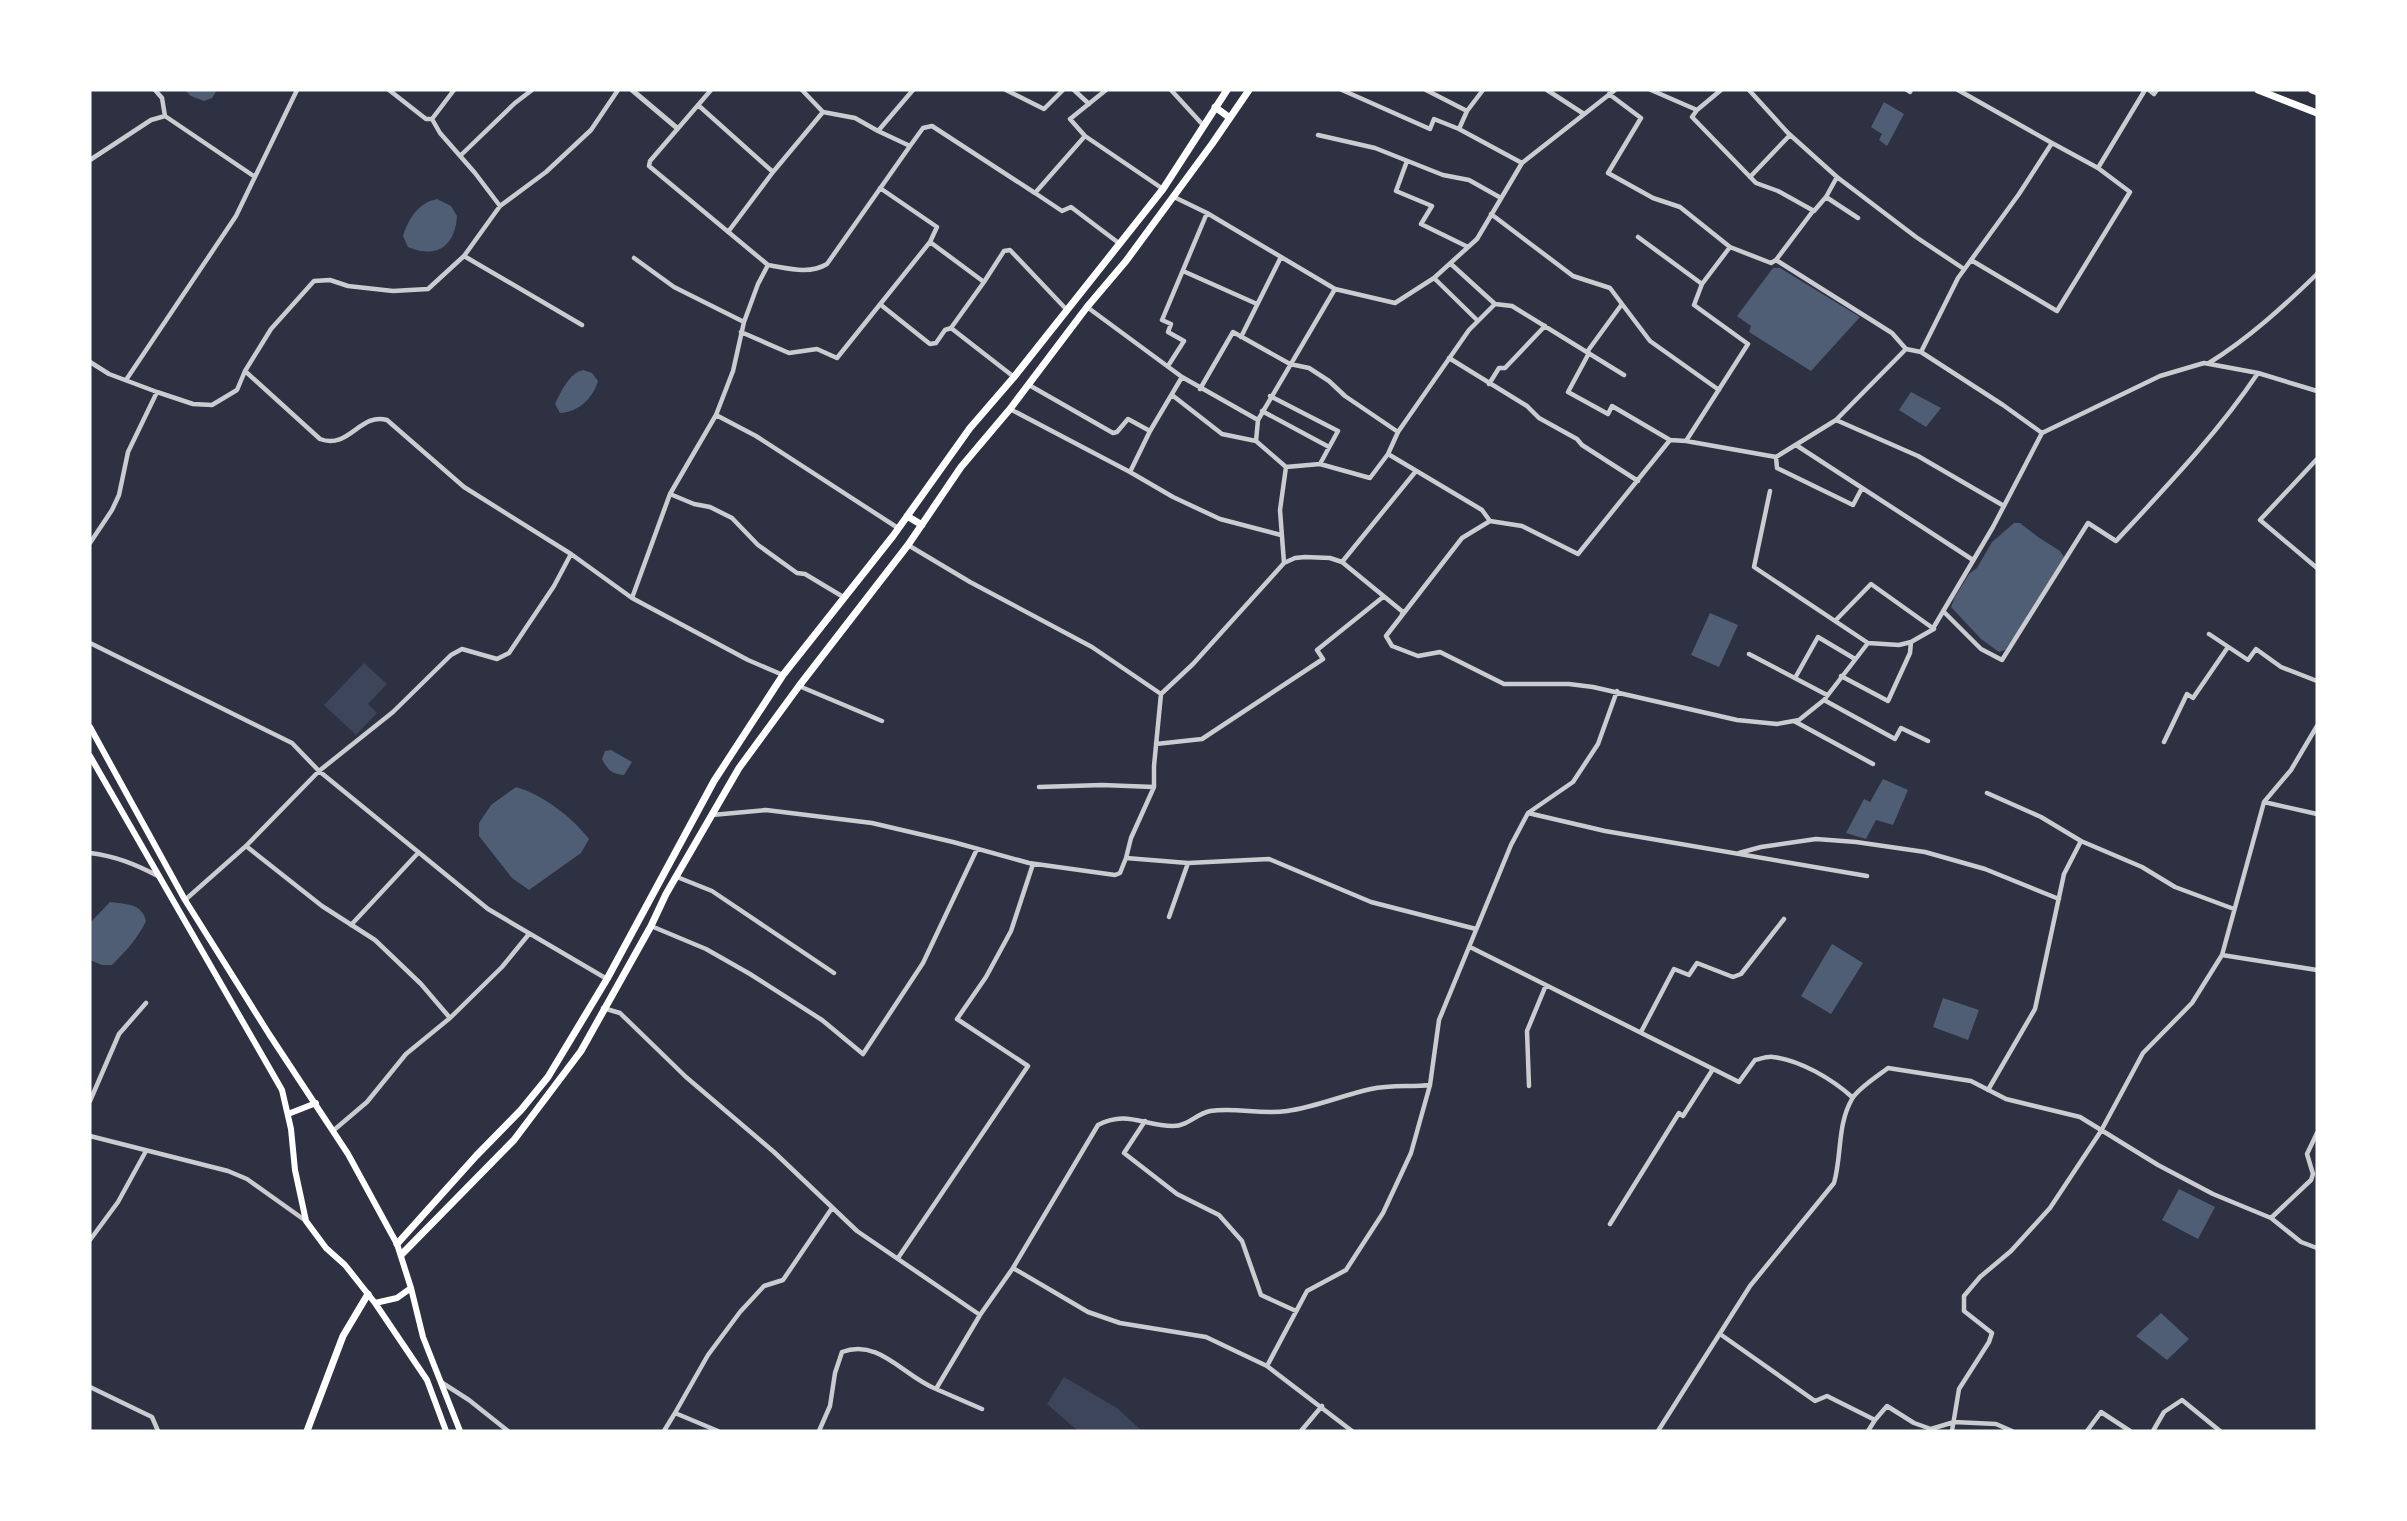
<svg xmlns="http://www.w3.org/2000/svg" width="2407" height="1521" font-family="Montserrat,sans-serif">
	<style>
		.green { fill: #3c4559 }
		.water { fill: #4f5d75 }
		.lines { fill: none; stroke-linecap: round; stroke-linejoin: round }
		.minor { stroke: #caccd0; stroke-width: 4.5 }
		.tertiary { stroke: #caccd0; stroke-width: 5 }
		.secondary { stroke: #fff; stroke-width: 6 }
		.trunk { stroke: #fff; stroke-width: 7 }
	</style>
	<rect width="100%" height="100%" fill="#2d3142"/>
	<!-- green -->
	<path class="green" d="M364,663l23,21 -19,20 9,9 -21,22 -32,-30z
		M1064,1377l53,31 25,23h-64l-31,-27z"/>
	<!-- water -->
	<path class="water" d="M185,90h32l-5,8 -8,3 -13,-5z
		M1884,102l20,12 -17,32 -8,-6 3,-6 -11,-7z
		M437,199l14,7 6,10c-2,31 -21,43 -49,31l-5,-11c6,-18 15,-33 34,-37z
		M1773,268h7l80,49 -49,54 -62,-39 2,-6 -14,-10z
		M583,370l9,3 6,8c-5,17 -19,31 -38,32l-5,-9c6,-12 14,-31 28,-34z
		M1911,392l30,16 -15,19 -27,-17z
		M2014,523h6l18,14 22,14 4,6 -2,11 -57,82 -6,2 -18,-13 -30,-32 4,-10 14,-23 8,-6 15,-26z
		M1710,613l28,12 -19,42 -28,-12z
		M611,750l21,12 -8,13c-13,-1 -16,-5 -22,-16l3,-8z
		M1883,779l25,11 -15,35 -17,-5 -10,19 -20,-6 18,-34 6,3z
		M516,787c27,8 55,29 73,52l-8,14 -52,37 -17,-12 -33,-42v-13l12,-18z
		M110,902c15,2 32,1 36,19 -8,17 -20,30 -34,44h-10l-12,-5v-37z
		M1832,944l31,19 -32,51 -30,-18z
		M1943,998l36,12 -11,30 -35,-13z
		M2179,1189l36,18 -17,32 -36,-19z
		M2161,1313l28,26 -22,21 -31,-24z"/>
	<g class="lines">
		<!-- minor -->
		<path class="minor" d="M155,90l7,8 3,18
			M389,90l37,29h6l22,-29
			M802,90l21,22 32,6 23,13
			M1006,90l38,19 19,-19
			M1074,90l15,14
			M1171,90l32,35
			M1342,90l88,39 4,-10 25,10
			M1426,90l41,21
			M1483,90l-16,21 -8,18 63,34
			M1547,90l37,24
			M1651,90l46,20 24,-20
			M1749,90l39,43 49,44 -11,20 32,21
			M1907,90l3,2 1,-2
			M1958,90l94,53
			M2149,90l5,4 3,-4
			M1609,94l32,24 -33,55 45,25 27,9 50,40 41,16 5,-3
			M698,105l75,67 50,-60
			M1697,110l-5,7 64,66 22,8 36,20 12,-14
			M432,119l8,14 35,40 25,33
			M1318,135l57,13 68,27 26,5 32,18
			M1085,136l-15,-17 36,-29
			M910,146l13,-18 9,-2 103,67 50,-57 78,53
			M460,156l55,-53 17,-13
			M90,160l61,-40 14,-4 90,61
			M1407,161l-11,30 36,15 -11,18 47,23
			M1750,177l40,-42
			M1837,177l79,60 48,32
			M880,188l57,39 -7,15 54,40 20,-31 6,-1 56,59
			M1035,193l27,18 9,-4 49,37
			M1174,197l33,16 128,76 60,14 39,-25 43,-39 45,-76 93,-73
			M1813,211l-37,49 116,73 14,16
			M1491,214l82,62 37,12 12,16
			M728,232l45,-60
			M1638,237l64,47 28,-37
			M464,256l118,69
			M634,258l40,29 70,35
			M1971,260l86,51 73,-119 -32,-24
			M768,265c19,3 41,10 59,-1l83,-118 -32,-15 35,-41
			M1183,271l74,33
			M1434,278l44,43
			M984,282l-33,46 63,49
			M1495,304l17,2 112,69
			M881,305l49,39 6,-1 9,-13 6,-2
			M1087,307l95,70 76,43 -2,21 30,26 -6,43 4,53
			M741,332l48,21 28,-4 20,9 93,-116
			M1241,337l40,-80
			M1587,352l35,-48 28,37 69,49
			M1921,352l37,-74 61,-84 33,-51 46,25 47,-78
			M1589,353l-21,39 40,22 4,-8 58,34
			M1449,358l78,48 12,12 38,21 5,6 56,36
			M90,362l19,12 48,18 36,12 19,1 25,-15 8,-19 26,-42 43,-48 16,-1 18,6 45,5 35,-2 36,-33 36,-50 46,-34 45,-42 27,-40
			M2209,363c40,-25 74,-56 108,-89
			M1168,366l16,-25 -16,-9 3,-8 -9,-4 45,-107
			M245,371l75,68c29,11 40,-27 67,-19l77,67 107,67 61,44 116,62 35,15
			M126,380l110,-164 61,-126
			M1489,384l10,-16h6l40,-42
			M1029,385l84,48 4,-1 11,-13 22,12
			M1200,389l33,-57 57,32 19,4 20,13 16,15 53,36
			M1172,395l50,39 34,7
			M1270,396l68,35 -18,33
			M1010,409l120,63 20,-41 32,-54
			M1262,411l67,36
			M716,415l40,21 142,92
			M1258,420l77,-131
			M1836,420l82,36 86,50
			M2042,433l-39,-28 -82,-53 -15,-3 -70,71 -60,37 -90,-16 -16,-1 -92,114 -56,-28 -32,-5 -28,17 -76,98 6,10 26,10 22,-4 64,32h65l24,3 144,33 40,4 22,-4 25,-20 44,-57 31,2 12,-3 21,-12 61,-103 49,-94 118,-57 44,-13 54,10 59,18
			M1686,441l62,-97 -54,-39 8,-21
			M1796,445l177,115
			M1388,454l94,56 8,11
			M1776,457l1,11 76,37 9,-17
			M2317,459l-57,61 57,48
			M1286,467l34,-3 50,14 18,-24 10,-22 71,-102 26,-26 -44,-40
			M1130,472l43,25 47,22 61,16
			M1770,491l-16,76 114,76
			M670,494l24,10 16,3 22,11 26,27 39,28 8,1 40,24
			M90,543l22,-33 7,-15 9,-43 29,-60
			M908,545l62,37 122,65 69,47 -7,72v21l-23,51 -5,20
			M1342,562l74,-91
			M632,598l38,-104 46,-79 17,-44 11,-49 14,-38 10,-19 -119,-99 1,-5 61,-71
			M1944,612l37,37 21,11 86,-137 28,18c50,-54 101,-107 142,-168
			M1835,621l36,-37 63,45
			M2209,634l39,26 8,-11 25,18 36,14
			M90,643l202,100 27,28 169,138 119,70
			M1749,654l78,41
			M1841,676l47,25 22,-48 1,-11
			M1795,678l23,-41 37,22
			M799,686l83,35
			M1161,694l32,-30 91,-101 11,-5 10,-1 25,1 12,4 61,50 -1,2
			M1824,700l71,39 6,-11 27,13
			M1794,721l79,43
			M2164,742l23,-48 6,4 35,-51
			M1156,744l46,-5 121,-80 -6,-9 66,-53
			M1039,787l63,-2 52,2
			M1987,793l54,24 40,24 61,26 33,20 59,22
			M2264,802l53,12
			M1528,813l77,18 262,45
			M712,815l54,-5 106,13 81,19 76,21 86,12 5,-2 6,-15 62,5 81,-4 102,43 105,27
			M246,846l76,60 53,34 46,44 29,34
			M90,853c25,3 45,11 68,23
			M1739,853l22,-6 55,-8 40,3 69,10 60,17 74,30
			M677,877l35,14 122,82
			M185,900l61,-54 73,-75 74,-59 58,-57 11,-6 35,10 12,-6 45,-67 17,-32
			M1169,917l19,-54
			M351,925l67,-72
			M651,926l55,23 44,25 72,46 41,34 60,-91 54,-114
			M1470,947l269,135 16,-22c5,-1 13,-4 18,-3 27,3 59,22 79,40
			M2222,955l42,-153 27,-32 26,-44
			M603,1008l17,5 66,64 88,75 83,79 123,84
			M1641,1032l33,-63 15,6 8,-12 36,14 8,-3 43,-55
			M1529,1086l-2,-55 19,-46
			M1988,1090l47,-81 29,-135 17,-33
			M90,1101l29,-67 27,-31
			M1145,1121l-21,32 53,41 42,21 23,26 19,54 35,16
			M334,1130l33,-28 39,-48 44,-36 52,-51 27,-33
			M90,1136l138,35 19,8 59,42
			M2271,1218l40,-38 2,-6 -6,-20 10,-21
			M1610,1224l69,-111 4,3 30,-47
			M90,1240l28,-38 28,-51
			M898,1258l130,-192 -71,-47 29,-42 25,-46 22,-67
			M1013,1268l75,44 32,11 86,14 61,29 85,65
			M1720,1334l95,67 12,-5 48,24 12,-14 27,17 17,6 23,-7 42,2 16,7
			M1267,1366l40,-75 39,-21 37,-57 28,-60 19,-68
			M441,1382l28,18 39,31
			M90,1387l62,30 6,14
			M936,1389l46,20
			M675,1413l33,-58 32,-43 24,-26 19,-6 49,-72
			M664,1431l11,-18 43,18
			M819,1431l11,-25 5,-33 7,-21c37,-14 61,24 94,37l44,-74 33,-47 85,-143c29,-15 46,1 75,1 15,0 23,-12 37,-15 26,-4 51,4 77,0 29,-4 56,-16 84,-22 19,-4 40,-2 59,-4l9,-65 72,-175 17,-32 45,-31 25,-38 19,-53
			M1301,1431l21,-25
			M1658,1431l92,-145 84,-103c8,-28 3,-58 18,-84 5,-10 27,-24 36,-31l83,13 35,18 74,18 78,48 55,29 58,24 30,24 16,6
			M1868,1431l7,-11
			M1952,1431l7,-42 30,-47 3,-9 -28,-22v-15l16,-19 31,-26 39,-43 51,-77 42,-78 49,-50 30,-48 95,15
			M2087,1431l14,-19 29,19
			M2153,1431l11,-19 18,-12 38,31"/>
		<!-- tertiary -->
		<path class="tertiary" d="M632,90l45,38"/>
		<!-- secondary -->
		<path class="secondary" d="M90,727l95,173 84,134 79,120 49,90 14,44 -14,10 -22,5
			M90,756l192,334 9,39 4,41 11,51 20,27 19,17 30,38 52,77 19,51
			M288,1114l28,-11
			M411,1288l12,49 37,94"/>
		<!-- trunk -->
		<path class="trunk" d="M2258,90l59,23
			M2312,90l5,2
			M1215,107l15,11
			M907,516l15,9
			M397,1244l79,-88 45,-46 27,-33 59,-98 107,-198 69,-106 110,-139 77,-108 44,-51 149,-188 64,-99
			M402,1254l112,-114 67,-89 70,-125 15,-32 73,-126 60,-82 109,-141 53,-78 49,-58 77,-102 39,-46 86,-117 37,-54
			M307,1431l36,-95 25,-42"/>
	</g>
	<!-- border -->
	<rect width="2407" height="1521" fill="none" stroke="#ffffff" stroke-width="183"/>
</svg>
